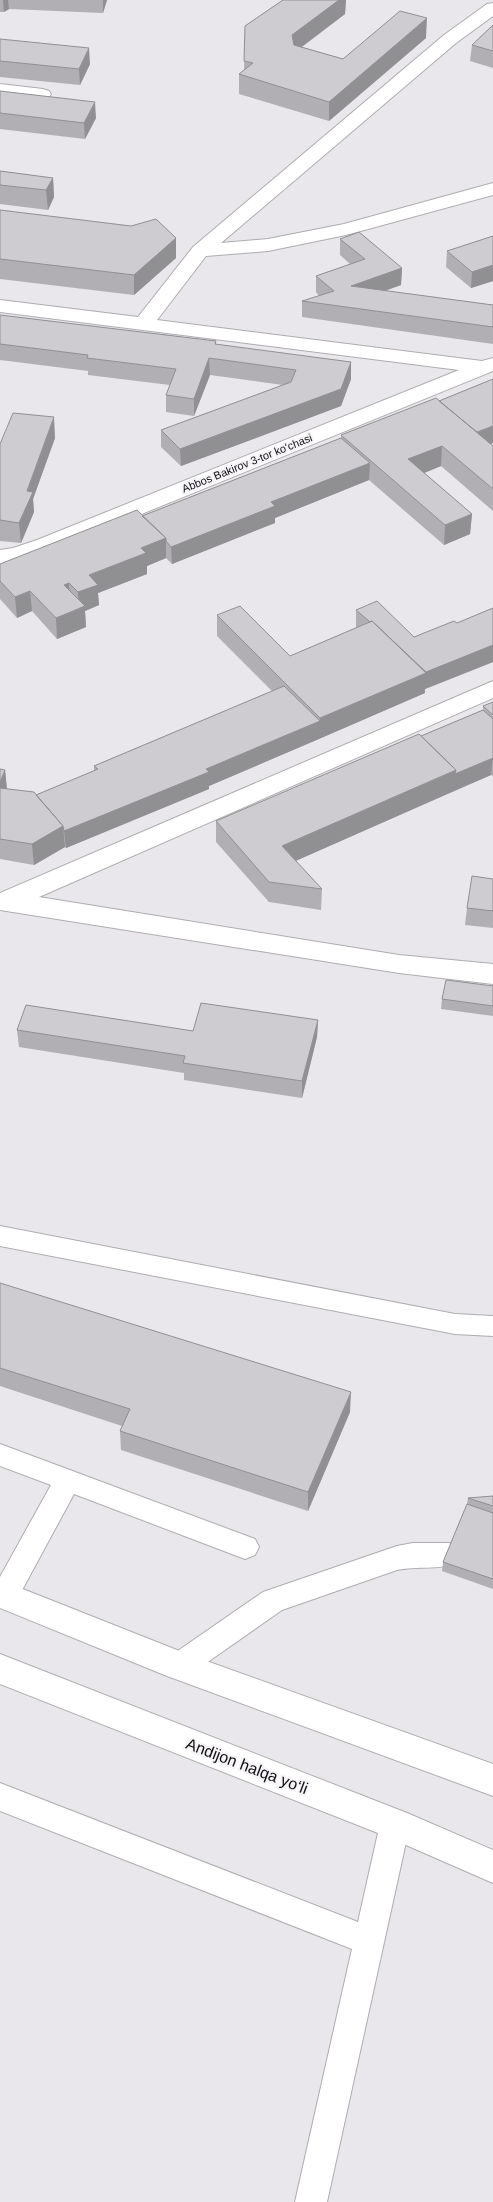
<svg xmlns="http://www.w3.org/2000/svg" width="493" height="2202" font-family="Arial,sans-serif">
	<style>
		.lines { fill: none; stroke-linecap: round; stroke-linejoin: round }
		.lane-casing { stroke: #aeacb0; stroke-width: 2 }
		.street-casing { stroke: #aeacb0; stroke-width: 2 }
		.highway-casing { stroke: #aeacb0; stroke-width: 2 }
		.lane { fill: #fff; fill-rule: evenodd }
		.street { fill: #fff; fill-rule: evenodd }
		.highway { fill: #fff; fill-rule: evenodd }
		.wall { fill: #b1afb3 }
		.shaded-wall { fill: #908f92 }
		.building { fill: #ceccd0; stroke: #908f92 }
		.labels { text-anchor: middle; dominant-baseline: central; stroke-width: 4.5; stroke-linejoin: round; paint-order: stroke }
		.far-street-label { font-size: 11px; fill: #100f10; stroke: #f6f4f8 }
		.near-street-label { font-size: 16px; fill: #100f10; stroke: #f6f4f8 }
	</style>
	<rect width="100%" height="100%" fill="#e9e7eb"/>
	<g class="lines">
		<!-- lane casing -->
		<g class="lane-casing">
			<path id="lane" d="M0,84l43,5 6,2 2,3 -2,3 -6,2 -43,-5z
				M0,1226l455,88 38,2v20l-38,-2 -455,-88z
				M0,1444l255,95 4,8 -4,8 -10,4 -171,-65 -60,111 -10,3 -4,-1v-30l51,-92 -51,-19z
				M413,1543h36l10,4 4,8 -4,8c-20,7 -42,3 -62,7l-115,40 -93,65 -10,4 -10,-4 -4,-9 4,-9 94,-65 134,-46z
				M0,1783l358,139 22,-98 5,-10 10,-4 10,4 5,10 -83,378h-32l57,-253 -352,-138z"/>
		</g>
		<!-- street casing -->
		<g class="street-casing">
			<path id="street" d="M493,3v13l-37,27 -235,200 47,-4 76,-15 149,-41v12l-147,40 -78,16 -62,5 -49,64 325,41 11,-3v13l-440,179 -29,10 -24,4v-14l13,-2 24,-8 422,-170 -459,-58v-12l138,17 55,-70 251,-212 43,-31z
				M493,681v17l-454,199 360,58 94,9v20l-94,-11 -399,-63v-17z"/>
		</g>
		<!-- highway casing -->
		<g class="highway-casing">
			<path id="highway" d="M0,1580l187,74 306,110v32l-326,-120 -167,-68z
				M0,1654l407,159 86,37v33l-110,-48 -383,-151z"/>
		</g>
		<!-- lane -->
		<use href="#lane" class="lane"/>
		<!-- street -->
		<use href="#street" class="street"/>
		<!-- highway -->
		<use href="#highway" class="highway"/>
	</g>
	<!-- wall -->
	<path class="wall" d="M0,0h107l-4,13 -94,-4 -5,3h-4z
		M283,0h63l-1,14 -43,33 41,12 83,-21 -97,83 -90,-27v-20l5,-4 1,-44z
		M493,25v43l-23,-7 2,-16z
		M0,39l90,25 -10,21 -80,-8z
		M0,91l96,27 -11,21 -85,-10z
		M0,171l53,7 1,19 -6,13 -48,-6z
		M0,210l176,28v20l-42,37 -134,-16z
		M493,236v45l-22,7 -25,-21 1,-16z
		M340,239l62,29 -1,17 -16,6 108,14v39l-191,-27v-16l17,-5 -3,-4v-16l34,-12 -10,-9z
		M0,315l216,26v3l135,35 -10,27 -160,60 -20,-19v-17l122,-45 -73,-10 -16,41 -28,-4v-17l4,-10 -82,-10v-4l-88,-11z
		M493,379v64l-3,1 3,2v65l-52,-45 -17,7 48,41 -2,20 -26,11 -75,-65 -94,38v5l-103,41 -6,-6 -19,8v8l-49,19 1,12 -14,6 1,16 -29,12 -25,-28 -15,7 -17,-19v-35l142,-48 199,-78v-3l98,-34z
		M55,438l-22,61 1,13 -13,31 -21,-2v-97z
		M493,608v54l-68,27v4l-216,93v3l-143,59 -1,-1 -31,18 -34,-6v-90l5,1 2,19 29,6 58,-24v-5l178,-75 -55,-55v-21l73,41 67,-28 -1,-1v-17l58,27 43,-14z
		M493,702v75l-2,-2 -196,86 27,28 -1,21 -52,-8 -53,-60v-21l205,-85 62,-26v-4z
		M493,879v49l-28,-3 2,-17z
		M493,986v30l-52,-7 1,-10z
		M318,1020l-1,17 -15,61 -118,-18v-7l-165,-26 -2,-17 176,1z
		M0,1283l350,129 -42,99 -187,-61 -1,-19 2,-5 -122,-40z
		M493,1496v93l-51,-18 1,-9 24,-58 1,-6z"/>
	<!-- shaded-wall -->
	<path class="shaded-wall" d="M3,0h5l1,9 -5,3z
		M103,0h4l-4,13z
		M339,0h7l-1,14 -53,40v-19z
		M427,18l-1,20 -97,83v-19z
		M89,48l1,16 -10,21 -1,-16z
		M95,102l1,16 -11,21 -1,-16z
		M53,178l1,19 -6,13 -2,-20z
		M176,238v20l-42,37v-20z
		M493,265v16l-22,7 1,-16z
		M402,268l-1,17 -51,18 1,-17z
		M209,358l1,17 -16,41v-17z
		M351,362v17l-10,27 -160,60 -1,-17z
		M54,417l1,21 -22,61 1,13 -13,31 -2,-20 8,-32z
		M493,426v17l-20,8 1,-17z
		M442,446l-1,20 -34,14 1,-21z
		M370,463l-1,17 -94,38v5l-103,41 -1,-17 100,-45z
		M472,514l-2,20 -26,11 1,-20z
		M166,538v20l-19,8v8l-49,19 1,12 -14,6 1,16 -29,12 -1,-21 23,-9 -1,-17 11,-17 52,-27z
		M69,583l1,21 -6,-19z
		M30,591l2,20 -15,7 -2,-21z
		M493,645v17l-68,27v4l-106,46 1,-21 103,-45z
		M320,721l-1,18 -110,47v3l-143,59 -2,-17 142,-62z
		M493,758l-2,17 -37,16 1,-17z
		M5,770l2,20 -7,17v-25z
		M456,770l-2,21 -172,76v-21z
		M63,826l2,21 -31,18 -2,-21z
		M318,1020l-1,17 -15,61v-17z
		M351,1392l-1,20 -42,99v-19z"/>
	<!-- building -->
	<path class="building" d="M283,0h56l-47,35 2,10 49,14 57,-48 27,7 -98,84 -90,-28 14,-11 -9,-2 1,-35z
		M493,25v26l-21,-6z
		M0,39l89,9 -10,21 -79,-8z
		M0,91l95,11 -11,21 -84,-10z
		M0,171l53,7 -7,12 -46,-5z
		M0,210l131,16 25,-7 20,19 -42,37 -134,-16z
		M359,232l43,36 -51,18 142,19v22l-191,-26 32,-10 -18,-15 49,-17 -25,-20z
		M493,236v29l-21,7 -25,-21z
		M0,315l216,26 -1,3 136,18 -10,27 -161,60 -19,-19 130,-48 5,-12 -87,-12 -15,41 -28,-4 10,-26 -89,-11 1,-3 -88,-11z
		M493,379v47l-16,6 -38,-31z
		M436,398l57,48v43l-51,-43 -34,13 64,55 -27,11 -104,-90z
		M13,413l41,4 -27,74 6,1 -14,31 -19,-3v-76z
		M341,438l29,25 -99,39 4,4 -104,41 -5,-6v-3l-24,-22z
		M137,510l29,28 -25,10 5,5 -57,22 9,10 -20,7 -9,-9 -5,2 21,21 -29,12 -26,-27 -15,6 -15,-16v-17z
		M377,601l37,36 40,-16 3,2 36,-15v37l-67,27 -54,-51 -2,1 -14,-12z
		M240,606l50,50 82,-35 54,52 -106,45 -103,-103z
		M284,686l36,35 -114,48 3,3 -145,59 -1,-5 -27,-31 62,-26 -4,-3z
		M493,702v13l-10,-9z
		M483,710l10,9v39l-38,16 1,-4 -35,-34z
		M419,734l37,36 -174,76 40,43 -53,-7 -53,-61z
		M0,769l5,1 -5,12z
		M0,788l34,4 29,34 -31,18 -32,-5z
		M472,876l21,3v32l-26,-3z
		M446,980l47,6v20l-51,-7z
		M201,1003l117,17 -16,61 -119,-18 2,-7 -168,-26 9,-25 167,26z
		M0,1283l351,109 -43,100 -188,-61 10,-22 -130,-41z
		M493,1496v10l-25,-8z
		M467,1504l26,9v66l-50,-17z"/>
	<g class="labels">
		<!-- far-street labels -->
		<g class="far-street-label">
			<text transform="translate(247 463) rotate(-22)">Abbos Bakirov 3-tor koʻchasi</text>
		</g>
		<!-- near-street labels -->
		<g class="near-street-label">
			<text transform="translate(247 1766) rotate(21)">Andijon halqa yo‘li</text>
		</g>
	</g>
</svg>
